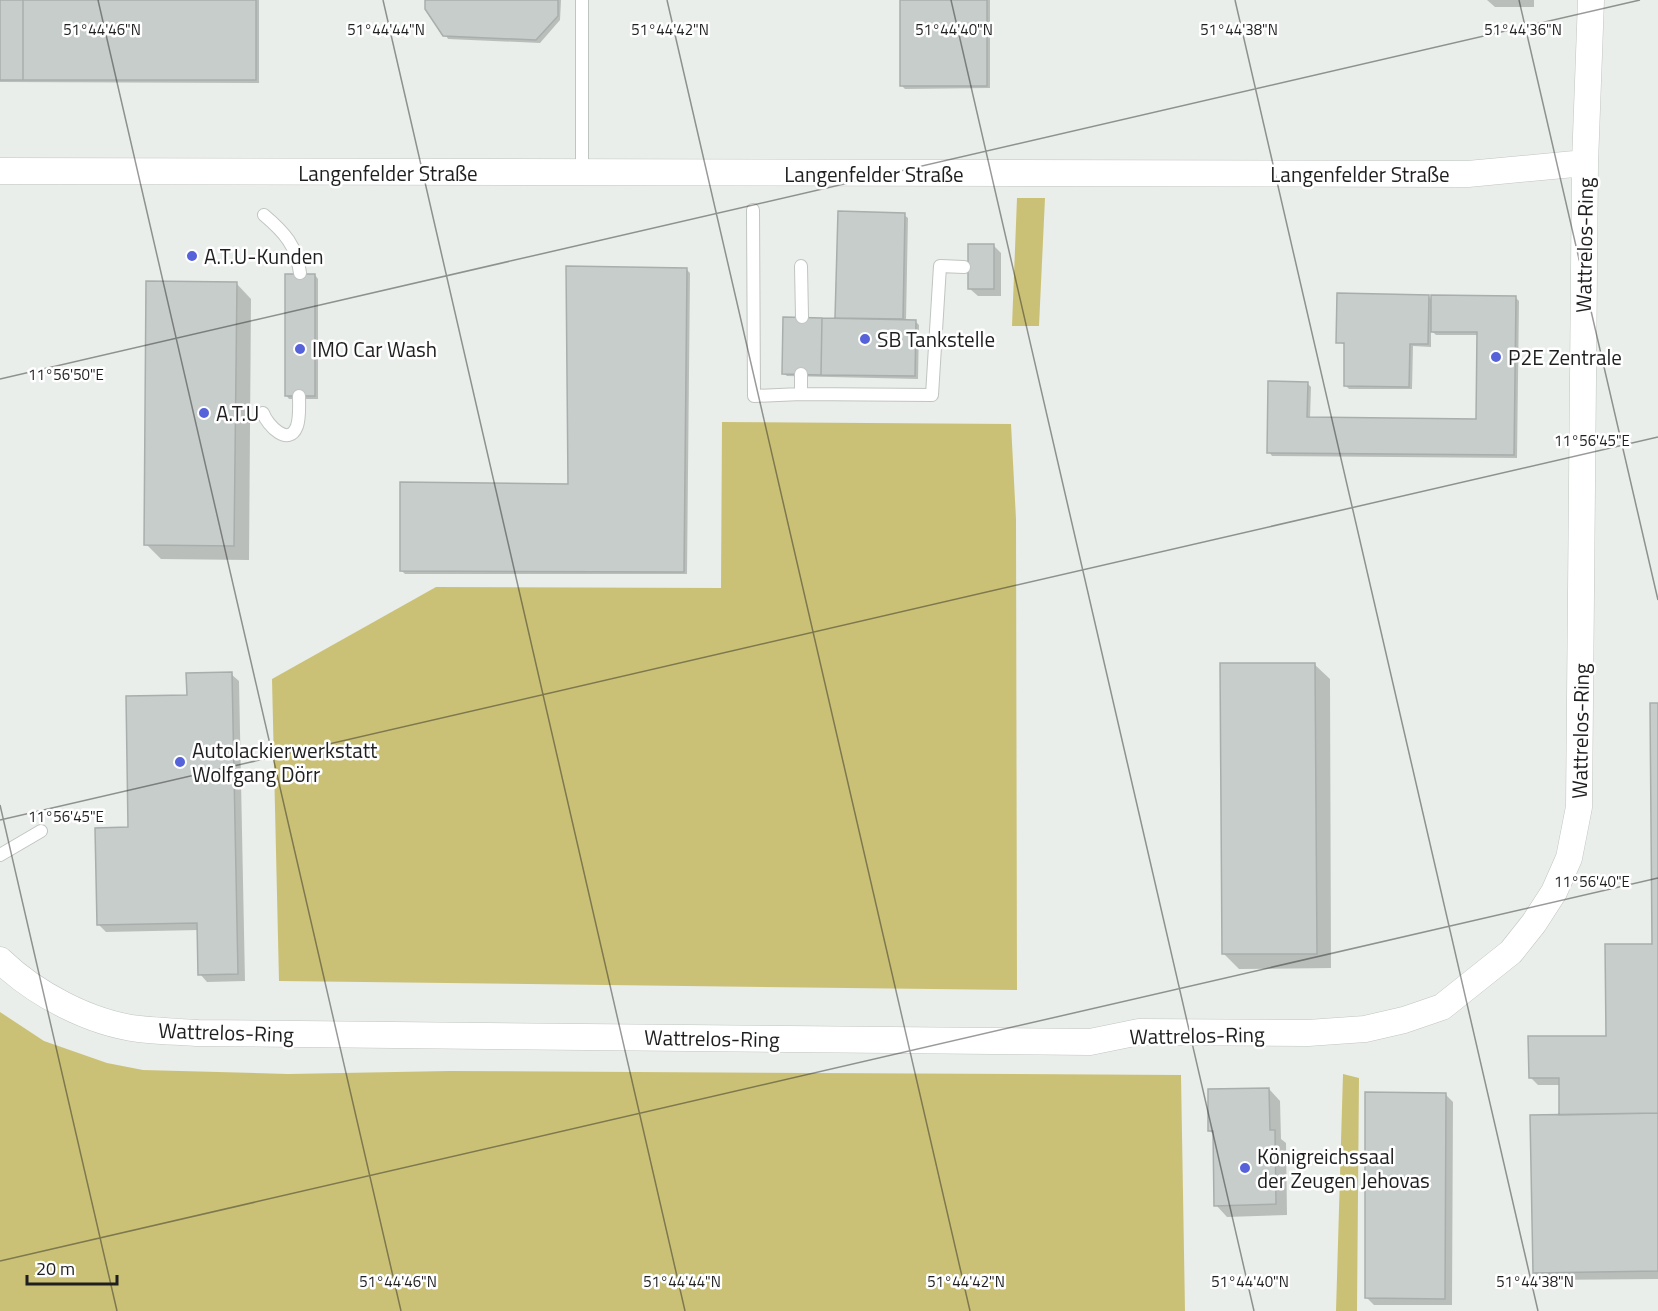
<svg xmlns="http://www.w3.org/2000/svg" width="1658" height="1311" font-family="'Titillium Web',sans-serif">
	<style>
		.green { fill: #cbc176 }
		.shadow { fill: #0003 }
		.building { fill: #c6cdcb; stroke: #a8aeac; stroke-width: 1.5 }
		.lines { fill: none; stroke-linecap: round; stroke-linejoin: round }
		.service-casing { stroke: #c0c5c1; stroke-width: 14 }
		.minor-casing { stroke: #c0c5c1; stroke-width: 27 }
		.service { stroke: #fff; stroke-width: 12 }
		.minor { stroke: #fff; stroke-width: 26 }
		.ticks { fill: none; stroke: #1e1f1e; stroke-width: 1.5; stroke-opacity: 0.45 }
		.poi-dot { fill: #5562d9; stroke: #fff; stroke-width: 2 }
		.labels { text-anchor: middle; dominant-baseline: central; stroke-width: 5; stroke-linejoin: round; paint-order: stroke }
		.street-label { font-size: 21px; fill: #1e1f1e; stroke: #fff }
		.poi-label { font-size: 21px; fill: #1e1f1e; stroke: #fff; text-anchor: start }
		.ticks-label { font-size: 15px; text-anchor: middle; fill: #1e1f1e; stroke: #fff; stroke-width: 5; stroke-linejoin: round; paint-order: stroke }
	</style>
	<rect width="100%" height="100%" fill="#e9eeea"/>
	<!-- green -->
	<path class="green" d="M1017,198h28l-6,128h-27z
		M722,422l289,2 5,95 1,471 -738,-9 -7,-302 164,-92 285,1z
		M0,1012l44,29 63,22 36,7 145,4 161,-3 732,4 4,236h-1185z
		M1343,1074l16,4 -2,233h-21z"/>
	<!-- shadow -->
	<path class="shadow" d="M0,0h259v83l-259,-1z
		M427,0h134l-1,20 -20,23 -92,-4z
		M901,0h89v88l-85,1 -4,-4z
		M1487,0h47v7h-39z
		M839,213l65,2 4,3 -2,103h9l4,4 -1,54 -131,-3 -4,-3 53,-53z
		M993,245l8,8v43h-23l-8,-7z
		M686,269l4,4 -3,301h-282l-4,-4 169,-84z
		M315,275l3,4v120h-29l-3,-4z
		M236,283l15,16 -2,261 -88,-1 -15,-15z
		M1428,296l5,5 82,-4 4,4 -2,157 -245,-2 -3,-4 38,-69 4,4 -1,31 168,2v-85h-42l-5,-5v17l-18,-1 -1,43h-63l-4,-4 1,-40 -8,-3z
		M1314,664l16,15 1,289 -92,1 -16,-16z
		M231,674l8,7 6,300 -38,1 -7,-8 -1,-44 -93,2 -8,-8 32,-95 58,-133z
		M1658,705v574l-116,1 -8,-7 27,-157 -1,-31h-22l-8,-8 77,-40 47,-92z
		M1269,1089l11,12 1,38 5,4 1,72 -60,2 -11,-12 -1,-69 -5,-5z
		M1445,1094l8,8 -1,203h-78l-8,-8z"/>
	<!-- building -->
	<path class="building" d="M0,0h23v80h-23z
		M23,0h233v80h-233z
		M425,0h133v16l-22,24 -93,-4 -18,-27z
		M900,0h87v86h-87z
		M838,211l67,2 -2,106 -68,-1z
		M968,244h26v45h-26z
		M566,266l121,2 -3,304 -284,-1v-89l168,2z
		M285,274h30v122h-30z
		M146,281l91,1 -3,264 -90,-1z
		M1337,293l92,2 -1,49h-18l-1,43 -65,-1v-43h-8z
		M1431,295l85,1 -2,159 -247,-2 1,-72 40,1 -1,35 169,2 1,-87h-46z
		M783,317l39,1 -1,57 -39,-1z
		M822,318l94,2 -1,56 -94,-1z
		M1220,663h95l2,291h-95z
		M232,672l6,302 -40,1 -1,-52 -100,2 -2,-97 33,-1 -2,-131 61,-1 -1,-22z
		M1650,703h8v410l-99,2v-37h-30l-1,-42h78l-1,-92h47z
		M1269,1088l1,42h5l1,74 -62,2 -1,-75h-5v-42z
		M1365,1092l81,1 -1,206 -80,-1z
		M1658,1113v158l-125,2 -3,-158z"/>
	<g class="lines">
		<!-- service casing -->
		<g class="service-casing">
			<path id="service" d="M582,173v-173
				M753,210l1,186 47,-2v-20
				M264,215c20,17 33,31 36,58
				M801,266l1,51
				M801,394l131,1 8,-129 24,1
				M263,413c4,12 26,35 34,13 3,-9 2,-21 2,-30
				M0,855l41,-24"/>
		</g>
		<!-- minor casing -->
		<g class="minor-casing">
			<path id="minor" d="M0,171l1468,3 117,-11 6,-163
				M0,960c35,34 90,63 139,69 19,2 40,3 59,4l892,9 49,-10 169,1 57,-4 39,-9 38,-13 69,-55 23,-29 20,-31 15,-34 10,-51 6,-644"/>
		</g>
		<!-- service -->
		<use href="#service" class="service"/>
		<!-- minor -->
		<use href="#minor" class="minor"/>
	</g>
	<!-- ticks -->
	<path class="ticks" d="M98,0l303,1311M383,0l302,1311M667,0l303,1311M951,0l303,1311M1235,0l303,1311M1519,0l139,600M0,379l1640,-379M0,805l117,506M0,820l1658,-383M0,1261l1658,-383"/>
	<!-- markers -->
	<g class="poi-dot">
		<circle cx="192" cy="256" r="6"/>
		<circle cx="865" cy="339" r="6"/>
		<circle cx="300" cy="349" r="6"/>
		<circle cx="1496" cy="357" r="6"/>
		<circle cx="204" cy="413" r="6"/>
		<circle cx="180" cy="762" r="6"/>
		<circle cx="1245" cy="1168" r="6"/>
	</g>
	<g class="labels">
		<!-- street labels -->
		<g class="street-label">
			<text x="388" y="173">Langenfelder Straße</text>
			<text x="874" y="174">Langenfelder Straße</text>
			<text x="1360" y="174">Langenfelder Straße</text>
			<text transform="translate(1584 245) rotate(-89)">Wattrelos-Ring</text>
			<text transform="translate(1580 731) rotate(-89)">Wattrelos-Ring</text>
			<text transform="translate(226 1032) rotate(2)">Wattrelos-Ring</text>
			<text transform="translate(1197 1035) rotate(-1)">Wattrelos-Ring</text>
			<text transform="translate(712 1038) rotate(1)">Wattrelos-Ring</text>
		</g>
		<!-- poi labels -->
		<g class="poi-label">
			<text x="204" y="256">A.T.U-Kunden</text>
			<text x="877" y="339">SB Tankstelle</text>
			<text x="312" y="349">IMO Car Wash</text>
			<text x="1508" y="357">P2E Zentrale</text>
			<text x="216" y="413">A.T.U</text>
			<text x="192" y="750">Autolackierwerkstatt<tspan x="192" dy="24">Wolfgang Dörr</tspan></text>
			<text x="1257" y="1156">Königreichssaal<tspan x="1257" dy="24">der Zeugen Jehovas</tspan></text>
		</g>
	</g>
	<g class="ticks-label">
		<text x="102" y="35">51°44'46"N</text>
		<text x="386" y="35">51°44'44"N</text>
		<text x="670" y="35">51°44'42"N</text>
		<text x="954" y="35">51°44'40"N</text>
		<text x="1239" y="35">51°44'38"N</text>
		<text x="1523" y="35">51°44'36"N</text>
		<text x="66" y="380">11°56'50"E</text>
		<text x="1592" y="446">11°56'45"E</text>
		<text x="66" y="822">11°56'45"E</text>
		<text x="1592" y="887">11°56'40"E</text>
		<text x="398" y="1287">51°44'46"N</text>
		<text x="682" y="1287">51°44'44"N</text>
		<text x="966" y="1287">51°44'42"N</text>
		<text x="1250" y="1287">51°44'40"N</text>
		<text x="1535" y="1287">51°44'38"N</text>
	</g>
	<!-- scale -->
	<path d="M27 1275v9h90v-9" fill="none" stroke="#1e1f1e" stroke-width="3"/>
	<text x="36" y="1275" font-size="18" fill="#1e1f1e" stroke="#ffffff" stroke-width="4.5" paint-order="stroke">20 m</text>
</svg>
